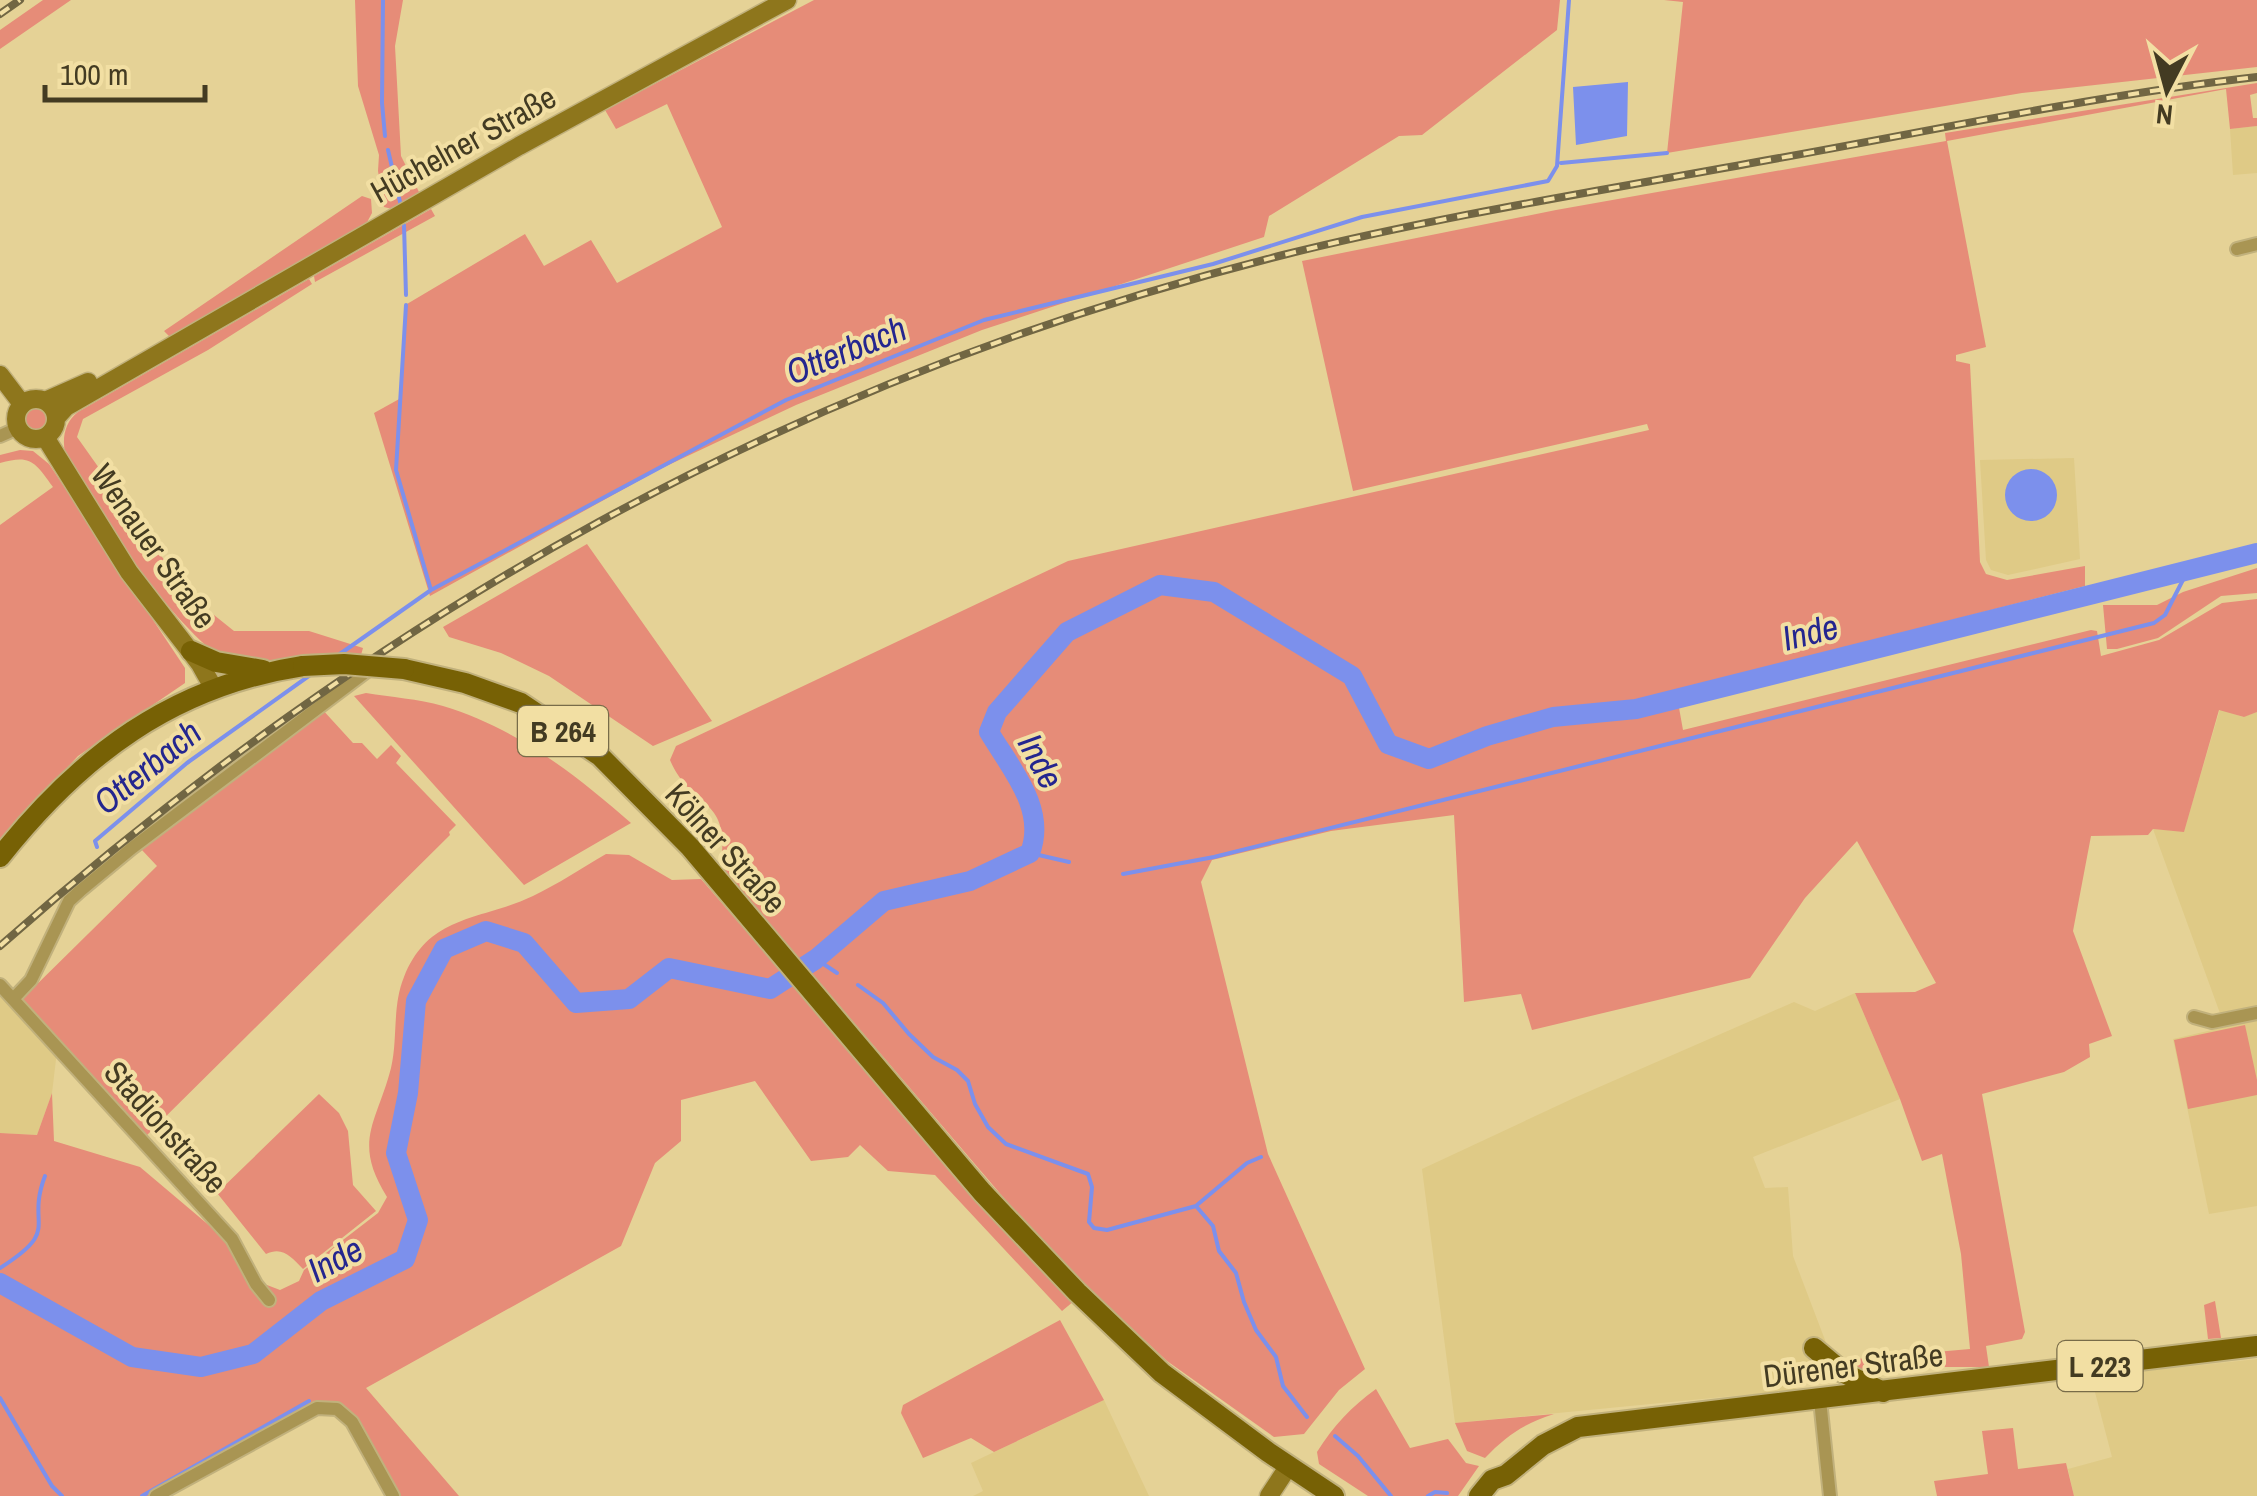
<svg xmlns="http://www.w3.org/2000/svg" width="2257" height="1496" font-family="'Archivo Narrow',sans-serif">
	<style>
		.built { fill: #dfca86 }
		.green { fill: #e68c78 }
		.water { fill: #7c90ec }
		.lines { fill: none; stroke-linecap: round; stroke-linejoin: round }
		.stream { stroke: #7c90ec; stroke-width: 4 }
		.river { stroke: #7c90ec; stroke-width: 20 }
		.street-casing { stroke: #c1b17c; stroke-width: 16 }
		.secondary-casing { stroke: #c1b17c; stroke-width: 21 }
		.primary-casing { stroke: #c1b17c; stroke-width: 24 }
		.street { stroke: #a99553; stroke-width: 12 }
		.secondary { stroke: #8e761c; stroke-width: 18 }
		.primary { stroke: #776105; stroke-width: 20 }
		.rail-casing { stroke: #716643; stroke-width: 8 }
		.rail { stroke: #f2dfa3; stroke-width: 4; stroke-dasharray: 11; stroke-linecap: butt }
		.primary-bridge-casing { stroke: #c1b17c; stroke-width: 24; stroke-linecap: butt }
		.primary-bridge { stroke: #776105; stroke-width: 20 }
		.labels { text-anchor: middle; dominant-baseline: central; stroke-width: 8; stroke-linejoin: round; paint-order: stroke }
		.shield { fill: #f2dfa3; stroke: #786c49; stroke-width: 2.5 }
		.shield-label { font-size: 30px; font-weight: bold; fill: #433b22 }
		.street-label { font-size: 32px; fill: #433b22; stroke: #f2dfa3 }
		.water-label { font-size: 35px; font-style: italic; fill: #24268f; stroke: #f2dfa3 }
	</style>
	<rect width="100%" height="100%" fill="#e5d296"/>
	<!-- built -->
	<path class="built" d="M2257,126v47l-24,2 -3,-46z
		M2074,458l6,101 -72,16 -17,-5 -5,-10 -6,-100z
		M2220,709l23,8 14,-5v494l-48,8 -36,-175 52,-12 -72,-198 31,2z
		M1855,993l45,106 -147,58 12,31 23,-1 5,69 40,105 -28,2 -1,17 -9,10 -340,33 -33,-254 152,-71 220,-96 21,9z
		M0,996l57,55 -5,42 -15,42 -37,-2z
		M2257,1359v137h-183l-6,-27 44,-12 -21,-80z
		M1104,1400l45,96h-176l10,-5 -12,-28z"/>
	<!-- green -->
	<path class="green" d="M43,0h28l-71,49v-19z
		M355,0h48l-8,46 6,110 20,40 -29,13 -8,-2 -6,-36 1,-16 -21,-69z
		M814,0h746l-3,30 -135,105 -23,1 -130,80 -5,21 -282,93 -186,75 -136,64 -230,127 -56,-183 27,-15 6,-94 118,-70 19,32 47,-26 26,43 105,-56 -55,-123 -51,25 -11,-19z
		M1664,0h593v67l-235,26 -355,60 16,-151z
		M2257,83v10l-7,2 3,23h4v8l-27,3 -4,-40 -279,52 39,206 -30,8v6l14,3 10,198 6,12 21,6 78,-14v20l-409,105 7,39 408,-100 6,1 4,25 58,-16 63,-37 35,-4v113l-13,5 -25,-7 -35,122 -31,-3 -5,6 -57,1 -18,95 39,105 -23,8 1,13 -26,15 -82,22 43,238 -3,7 -36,7 3,21h-55l-63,7 -38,-13 137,-12 -9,-95 -19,-100 -20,7 -22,-62 -45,-106 60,-1 21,-9 -79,-142 -52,57 -55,80 -218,52 -11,-36 -57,8 -10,-187 -123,16 -119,29 -11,22 67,272 97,215 -26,21 -35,44 -30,3 -107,-76 -116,-108 -331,-387c13,-70 -29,-56 -50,-106l6,-14 392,-185 581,-131 -2,-6 -294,67 -51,-230 254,-51 390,-69 -1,-8z
		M362,196l9,3 1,14 -7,13 -195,111 -6,-6z
		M431,209l4,7 -120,66 -1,-6z
		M309,279l3,5 -104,66 -125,69 -6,18 112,158 45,36h75l54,17 -2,7c-34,1 -109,14 -138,2 -33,-12 -151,-168 -158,-204 -3,-16 0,-31 13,-41z
		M24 419a12 12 0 1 1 24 0a12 12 0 1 1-24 0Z
		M20,450l13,1 16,13 136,204v15l-107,73 -78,84v-315l53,-38c-18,-25 -22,-33 -53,-24v-8z
		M587,544l125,177 -59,25 -104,-70 -48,-23 -52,-16 -6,-10z
		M2257,568v25l-36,3 -63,42 -41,11h-10l-4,-44h54l26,-13z
		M366,693c25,4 52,6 77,13 73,22 132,68 188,117l-107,62 -170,-189z
		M321,708l32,35h9l15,16 14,-14 10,11 -5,7 60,62 -7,7 1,3 -306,303 -124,-137 137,-135 -16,-17z
		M606,854l23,1 43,25 29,-1 275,318 98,104 -12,10 -127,-136 -47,-4 -28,-26 -12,12 -37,4 -56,-80 -74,19v41l-26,22 -34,83 -255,142 93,108h-62l-44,-76 -37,-14 -166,90h-150v-363l37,2 15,-42 2,48 86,26 90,76 25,47 12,-5 13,5 19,-9 5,-11 74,-57 9,-16c-35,-56 -10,-74 4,-129 7,-29 1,-62 13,-91 25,-63 76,-56 129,-81 25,-12 49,-28 73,-42z
		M2245,1025l12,55v15l-69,14 -14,-69z
		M319,1094l20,19 9,18 5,54 23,26 -73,58c-12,-12 -20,-23 -37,-15l-49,-61z
		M2215,1301l6,37 -13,1 -4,-34z
		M1060,1320l44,80 -110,52 -23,-14 -48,20 -22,-45 2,-8z
		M1376,1389l34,59 38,-9 18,24 13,3 -21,30h-90l-49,-32 -2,-12c17,-27 34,-45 59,-63z
		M1554,1414c-29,9 -48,22 -69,44l-18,-7 -12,-28z
		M2013,1428l5,41 48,-6 8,33h-137l-3,-15 54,-7 -6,-43z"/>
	<!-- water -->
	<path class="water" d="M1628,82l-1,54 -51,9 -3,-58z
		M2005 495a26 26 0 1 1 52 0a26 26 0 1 1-52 0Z"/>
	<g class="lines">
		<!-- stream -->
		<path class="stream" d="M383,0l-1,103 3,33
			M388,150l13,56
			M1561,163l106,-10
			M404,225l2,70
			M406,305l-10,165 35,120
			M337,656l94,-66 355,-190 198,-80 229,-56 149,-47 186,-36 9,-15 12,-166
			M97,847l-2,-6 92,-78 126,-90
			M1030,853l39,9
			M1123,874l91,-17 940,-234 11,-8 23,-45
			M816,959l21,14
			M858,985l25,18 26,31 24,23 24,13 11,11 7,23 13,23 18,17 82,30 4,13 -3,35 5,6 13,2 89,-24 17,20 6,25 17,22 8,29 12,28 20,27 7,29 24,31
			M1197,1205l50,-42 14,-6
			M0,1268c63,-40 25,-40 45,-92
			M0,1398l52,88 10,10
			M1335,1436l23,20 33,40
			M142,1496l167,-95
			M1428,1496l7,-4 12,1"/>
		<!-- river -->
		<path class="river" d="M0,1283l132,74 69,10 52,-13 68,-53 84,-42 13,-39 -22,-67 12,-60 8,-92 28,-52 42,-18 38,12 52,60 53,-4 40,-31 101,21 46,-30 68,-58 86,-20 60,-28c17,-44 -19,-84 -41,-121l8,-20 70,-80 93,-47 54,7 138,84 36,68 41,15 58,-23 66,-19 83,-8 621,-156"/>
		<!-- street casing -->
		<g class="street-casing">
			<path id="street" d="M2237,249l20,-5
				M0,436l18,-8
				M0,985l232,254 24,45 13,16
				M14,998l17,-18 38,-79 11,-10 52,-43 239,-180
				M2194,1017l18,5 45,-9
				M1820,1400l10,96
				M156,1496l161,-88 20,1 15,13 41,74"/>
		</g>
		<!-- secondary casing -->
		<g class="secondary-casing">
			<path id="secondary" d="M0,375l22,29
				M16 419a20 20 0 1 1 40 0a20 20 0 1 1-40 0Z
				M45,401l43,-19
				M56,418l10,-11 453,-261 268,-146
				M45,437l84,135 71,92 14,25
				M1269,1496l19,-29"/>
		</g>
		<!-- primary casing -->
		<g class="primary-casing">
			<path id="primary" d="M191,651l25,11 47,8
				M404,669l61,14 56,20 79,53 90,91 292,345 95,100 85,81 106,79 66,44
				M0,857c80,-101 172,-171 303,-191
				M1814,1348l30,25 39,19
				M1479,1496l13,-16 14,-5 37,-30 35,-18 679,-81"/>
		</g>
		<!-- street -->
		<use href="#street" class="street"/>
		<!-- secondary -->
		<use href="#secondary" class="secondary"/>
		<!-- primary -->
		<use href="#primary" class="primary"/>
		<!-- rail casing -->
		<g class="rail-casing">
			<path id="rail" d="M0,14l20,-14
				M0,946c377,-333 793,-568 1283,-691 157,-39 316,-64 474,-93 166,-29 332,-66 500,-85"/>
		</g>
		<!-- rail -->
		<use href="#rail" class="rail"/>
		<!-- primary-bridge casing -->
		<g class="primary-bridge-casing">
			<path id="primary-bridge" d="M303,666l41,-2 60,5"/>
		</g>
		<!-- primary-bridge -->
		<use href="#primary-bridge" class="primary-bridge"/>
	</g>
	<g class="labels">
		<!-- shield labels -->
		<g class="shield">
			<rect x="518" y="706" width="90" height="50" rx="8"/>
			<rect x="2057.5" y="1341" width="85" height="50" rx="8"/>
		</g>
		<g class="shield-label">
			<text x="563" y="731">B 264</text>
			<text x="2100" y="1366">L 223</text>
		</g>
		<!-- street labels -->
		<g class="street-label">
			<text transform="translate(463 144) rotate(-29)">Hüchelner Straße</text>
			<text transform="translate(154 546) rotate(55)">Wenauer Straße</text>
			<text transform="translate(726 848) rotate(48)">Kölner Straße</text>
			<text transform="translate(166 1127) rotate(48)">Stadionstraße</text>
			<text transform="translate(1853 1365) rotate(-7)">Dürener Straße</text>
		</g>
		<!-- water labels -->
		<g class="water-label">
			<text transform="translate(846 350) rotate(-22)">Otterbach</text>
			<text transform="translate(1810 632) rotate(-14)">Inde</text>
			<text transform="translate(1041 761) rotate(62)">Inde</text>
			<text transform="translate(147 767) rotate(-39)">Otterbach</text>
			<text transform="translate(335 1259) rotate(-28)">Inde</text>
		</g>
	</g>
	<!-- north arrow -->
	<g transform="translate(2167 90) rotate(186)" stroke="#f2dfa3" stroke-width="8" paint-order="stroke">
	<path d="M0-8L18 38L0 25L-18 38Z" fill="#433b22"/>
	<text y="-15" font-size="28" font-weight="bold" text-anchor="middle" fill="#433b22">N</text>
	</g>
	<!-- scale -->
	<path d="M45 85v15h160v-15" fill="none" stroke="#433b22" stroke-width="5"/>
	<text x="60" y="85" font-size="30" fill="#433b22" stroke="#f2dfa3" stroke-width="8" paint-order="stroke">100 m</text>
</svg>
